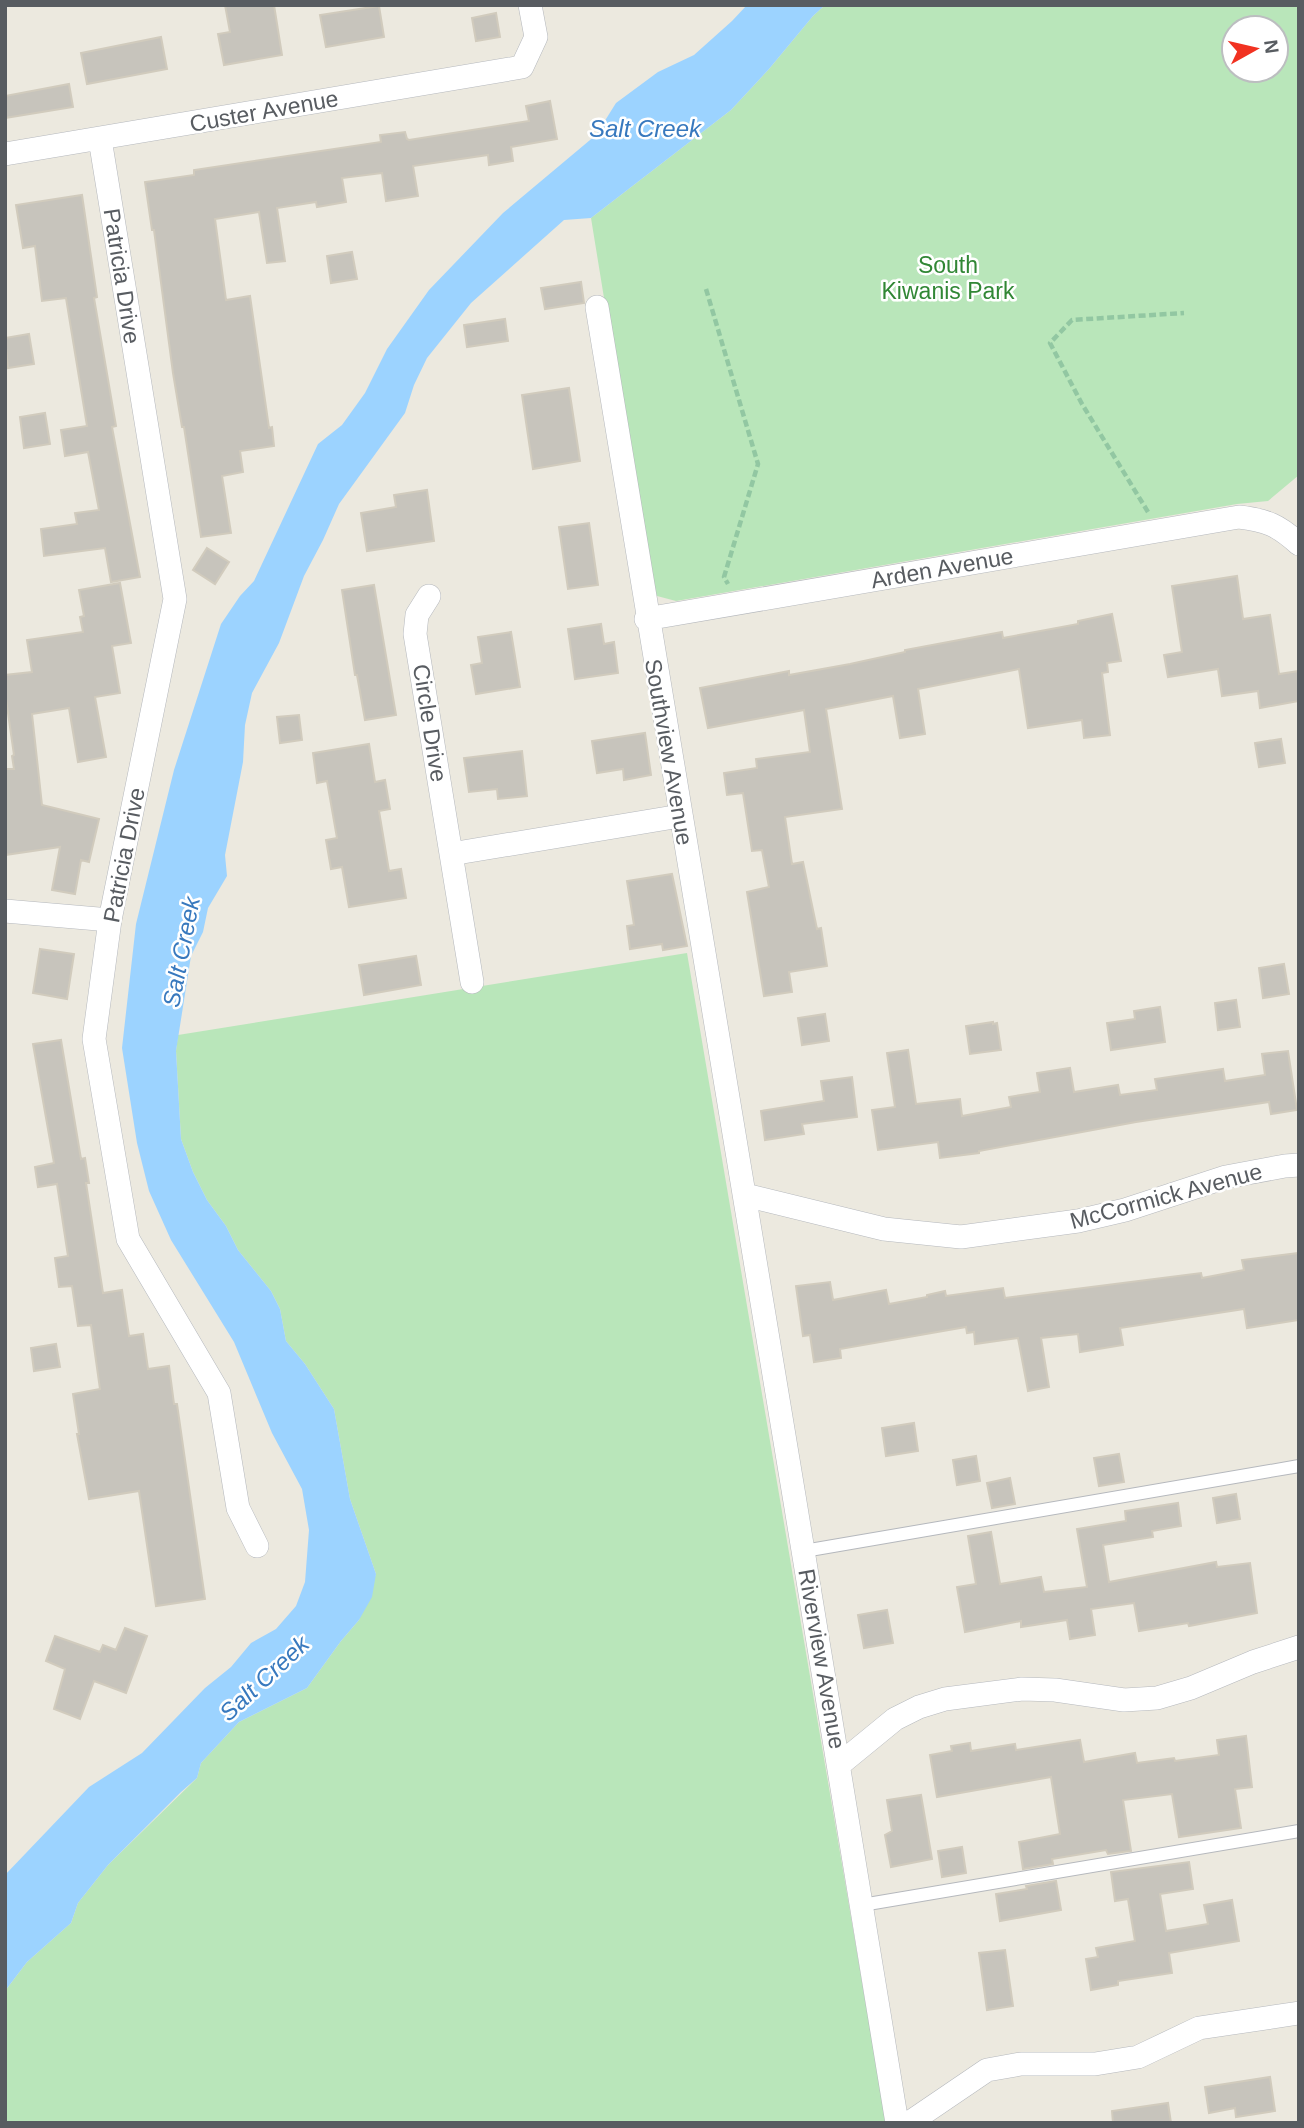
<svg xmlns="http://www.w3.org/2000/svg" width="1304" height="2128" font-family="Arial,sans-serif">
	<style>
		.green { fill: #b9e6ba; fill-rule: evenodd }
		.water { fill: #9cd3ff }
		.building { fill: #c7c4bc; stroke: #d1cbbd; stroke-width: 2 }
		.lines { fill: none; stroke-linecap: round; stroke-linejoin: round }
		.service-casing { stroke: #b5b8bd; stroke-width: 14 }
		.minor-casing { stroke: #b5b8bd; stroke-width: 24 }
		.path { stroke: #92c7a2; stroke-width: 4.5; stroke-dasharray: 7 3.5; stroke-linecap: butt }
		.service { stroke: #fff; stroke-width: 12 }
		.minor { stroke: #fff; stroke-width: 23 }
		.labels { text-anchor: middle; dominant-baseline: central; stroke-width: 5; stroke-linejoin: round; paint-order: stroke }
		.street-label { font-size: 23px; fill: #585c61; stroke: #fff }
		.park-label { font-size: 23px; fill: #318735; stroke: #fff }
		.water-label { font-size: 24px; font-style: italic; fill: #3879be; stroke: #fff }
	</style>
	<rect width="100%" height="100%" fill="#ece9df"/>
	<!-- green -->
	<path class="green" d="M825,5h474v470l-31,26 -31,3 -561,97 -19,-5 -6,-9 -60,-369 140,-108 38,-41 44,-53zM1234,28h42v42h-42z
		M687,953l199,1170h-881v-132l22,-29 44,-39 7,-20 30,-38 89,-87 4,-15 38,-41 68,-34 34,-47 18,-21 17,-46 -26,-75 -16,-90 -29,-45 -19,-23 -6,-32 -9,-18 -33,-41 -12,-24 -19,-26 -14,-28 -12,-33 -5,-88 2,-16z"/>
	<!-- water -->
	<path class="water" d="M747,5h78l-12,11 -44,53 -38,41 -140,108 -27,2 -93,83 -44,55 -13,27 -9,28 -66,91 -16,36 -19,36 -25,67 -27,50 -7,32 -2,37 -18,93 2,21 -19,32 -5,24 -12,24 -15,95 5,88 12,33 14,28 19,26 12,24 33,41 9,18 6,32 19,23 29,45 16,90 26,75 -4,23 -13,23 -18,21 -34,47 -68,34 -38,41 -4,15 -16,14 -73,73 -30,38 -7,20 -44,39 -22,29v-116l84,-88 53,-34 63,-65 26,-21 20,-24 25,-14 20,-23 9,-24 4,-52 -7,-41 -30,-56 -38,-91 -63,-102 -22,-49 -12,-48 -15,-95 14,-124 38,-154 47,-146 19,-28 14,-15 64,-137 24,-19 23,-32 22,-44 42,-59 74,-77 93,-78 20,-32 42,-31 36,-17 38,-34z"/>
	<!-- building -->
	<path class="building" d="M225,5h49l8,50 -58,10 -6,-31 12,-2z
		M379,6l5,31 -58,10 -6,-32z
		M496,13l4,24 -24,4 -4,-23z
		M161,37l6,32 -80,15 -6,-31z
		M69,84l4,23 -68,11v-22z
		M550,101l7,38 -46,8 2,14 -24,4 -1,-10 -75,11 5,30 -32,5 -4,-28 -40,5 4,24 -29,5 -1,-5 -39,6 8,53 -18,2 -8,-51 -44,7 11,81 24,-4 19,132 3,-1 2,19 -34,5 3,21 -21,4 9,57 -30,4 -17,-110h-2l-9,-54 -19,-143h-2l-7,-48 49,-7v-5l187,-28 -1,-7 25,-3 2,7 2,1 120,-19 -3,-15z
		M82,195l15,102 -3,1 22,128 -4,1 28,150 -29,5 -6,-34 -61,8 -3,-27 36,-5 -2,-11 24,-3 -11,-58 -23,4 -4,-26 26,-4 -21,-128 -24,3 -7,-55 -12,2 -7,-43z
		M352,252l5,27 -26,4 -4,-27z
		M581,282l3,21 -39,6 -4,-21z
		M505,319l3,22 -41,6 -3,-22z
		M29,334l5,30 -26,4 -3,-30z
		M569,388l11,73 -47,8 -11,-74z
		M45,413l5,31 -26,4 -4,-31z
		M427,490l7,51 -67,10 -6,-38 35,-6 -2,-12z
		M589,523l9,62 -30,4 -9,-62z
		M207,548l22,14 -14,22 -22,-14z
		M1237,576l6,43 27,-4 9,59 20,-3v30l-39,7 -2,-17 -36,5 -4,-27 -50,8 -4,-22 18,-3 -10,-66z
		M120,583l11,60 -19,3 8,47 -25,4 11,60 -28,5 -9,-54 -37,6 10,91 57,14 -10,43 -8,-2 -6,34 -23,-4 8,-43 -55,8v-86h9l-2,-13 2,-1 -9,-63v-17l27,-3 -5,-32 56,-8 -3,-15 4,-1 -5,-26z
		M374,585l22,130 -31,5 -8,-45h-2l-13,-85z
		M1112,614l9,47 -14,2 1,9 -6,1 8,62 -26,3 -2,-18 -54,8 -9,-59 -101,20 7,45 -25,4 -7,-42 -67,13 16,100 -57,8 7,47 11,-2 14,67 4,-1 6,38 -38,6 3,20 -28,4 -17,-104 22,-5 -7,-37 -10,1 -9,-58 -16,2 -3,-22 33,-5 -1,-9 54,-7 -6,-42 -96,18 -8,-40 89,-17v4l61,-11 55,-12v-2l97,-18 1,6 75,-14v-3z
		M601,624l3,20 10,-2 4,31 -43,6 -7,-50z
		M511,632l9,55 -44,7 -5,-29 11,-2 -4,-26z
		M299,715l3,25 -22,3 -3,-26z
		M645,733l6,42 -27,5 -1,-11 -26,4 -5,-32z
		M1281,739l4,24 -26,4 -4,-24z
		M369,744l6,38 10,-2 5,29 -11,2 10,60 12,-2 5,29 -57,9 -7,-40 -11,2 -5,-29 11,-2 -10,-57 -10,2 -4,-30z
		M522,751l5,45 -29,3 -1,-10 -28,3 -5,-34z
		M672,874l15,72 -24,4 -1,-6 -32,5 -3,-23 7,-1 -7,-44z
		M40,949l34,5 -7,45 -34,-6z
		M416,956l5,29 -57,10 -5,-30z
		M1284,964l5,30 -26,4 -4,-30z
		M1236,1000l4,27 -22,3 -3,-27z
		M1160,1007l5,35 -54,8 -4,-27 28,-4 -1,-8z
		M825,1014l4,27 -27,4 -4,-27z
		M993,1022v2l4,-1 4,27 -31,4 -4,-28z
		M61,1040l20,119 4,-1 4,25h-3l17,110 19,-3 7,46 14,-2 5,35 21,-3 5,38h3l28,195 -49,7 -17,-115 -50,8 -12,-65h2l-6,-40 27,-5 -9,-64 -13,1 -6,-40 -13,1 -4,-29 13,-2 -11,-72 -19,3 -3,-20 19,-4 -21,-119z
		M908,1050l8,54 44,-5 2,17 49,-9 -2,-10 31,-5 -3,-19 33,-5 4,24 44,-7 2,10 37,-5 -2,-11 68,-10 2,12 40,-6 -3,-21 26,-3 9,59 -26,4 -2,-12 -133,20 -157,29v2l-39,5 -2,-16 -60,8 -6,-40 23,-3 -8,-54z
		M852,1077l5,40 -55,7 2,10 -39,6 -4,-29 63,-10 -3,-20z
		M1299,1253v67l-52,8 -3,-19 -124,19 3,17 -43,7 -2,-18 -37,4 8,49 -21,4 -10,-53 -43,6 -1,-12 -7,1 -1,-6 -126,22 1,9 -27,4 -4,-27 -7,1 -7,-50 34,-4 3,18 53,-10 3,14 38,-7v-2l18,-4 1,5 57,-8 2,10 196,-25 1,5 42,-8 -2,-10z
		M56,1344l4,23 -26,4 -3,-23z
		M914,1423l4,28 -32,5 -4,-28z
		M1119,1454l5,28 -25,4 -5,-28z
		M976,1456l4,25 -23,4 -4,-25z
		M1010,1478l5,26 -23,4 -5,-25z
		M1236,1494l4,25 -23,4 -4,-25z
		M1178,1503l3,23 -29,5 1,6 -50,8 6,37 107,-20 1,5 33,-4 7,50 -68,13 -1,-3 -49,8 -5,-28 -43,6 4,26 -25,4 -3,-19 -46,7v-6l-56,11 -8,-45 19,-3 -8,-48 23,-4 9,52 41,-7 3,15 43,-5 -10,-58 49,-8 -1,-10z
		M887,1610l6,33 -29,5 -6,-33z
		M125,1628l22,8 -21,57 -32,-12 -14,38 -26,-10 11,-40 -19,-8 9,-25 45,16 3,-7 13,5z
		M1246,1736l6,51 -17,2 6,39 -62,9 -7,-43 -49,6 8,51 -23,3 -2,-4 -54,9 1,5 -30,5 -4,-27 41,-8 -9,-57 -114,20 -7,-42 22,-4 -1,-5 19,-3 1,8 44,-7 1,6 64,-10 4,22 51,-9 2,10 37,-5 1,3 44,-6 -2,-15z
		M921,1795l11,64 -41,8 -6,-32 7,-4 -5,-31z
		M962,1847l4,26 -24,4 -4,-26z
		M1189,1862l4,27 -33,5 6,37 42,-7 -4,-19 28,-5 7,41 -70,12 3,20 -54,8v4l-27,5 -5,-31 12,-2 -2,-9 39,-7 -7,-42 -13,2 -4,-29z
		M1056,1881l5,29 -61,11 -4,-27 31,-5 -1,-3z
		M1005,1950l8,56 -26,4 -8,-57z
		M1270,2077l5,34 -39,6 -1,-9 -26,5 -4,-26z
		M1168,2103l3,20h-58l-1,-12z"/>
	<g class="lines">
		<!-- service casing -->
		<g class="service-casing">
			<path id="service" d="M804,1551l495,-85
				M862,1905l437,-74"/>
		</g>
		<!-- minor casing -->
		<g class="minor-casing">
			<path id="minor" d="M100,139l75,460 -65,321 -16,119 34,200 91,154 19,115 19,38
				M5,154l517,-87 14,-30 -6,-32
				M597,307c95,606 204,1210 300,1816
				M429,596l-12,19 -2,19 57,348
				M646,619l593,-102c27,3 39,8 60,27
				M451,854l229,-38
				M5,911l105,9
				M745,1195l139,34 77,8 117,-16 47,-11 101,-33 59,-11 14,-1
				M840,1764l55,-45 24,-12 26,-8 77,-10 33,1 69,10 33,-2 34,-10 62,-26 46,-15
				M909,2123l78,-53 34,-6h74l43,-7 61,-29 100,-15"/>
		</g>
		<!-- path -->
		<path class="path" d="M706,289l52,175 -34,113 4,7
			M1148,512l-66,-108 -32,-61 22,-23 112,-7"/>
		<!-- service -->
		<use href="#service" class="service"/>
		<!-- minor -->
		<use href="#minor" class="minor"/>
	</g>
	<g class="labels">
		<!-- street labels -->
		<g class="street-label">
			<text transform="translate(264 111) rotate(-10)">Custer Avenue</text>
			<text transform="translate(122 276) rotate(81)">Patricia Drive</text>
			<text transform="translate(942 568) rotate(-10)">Arden Avenue</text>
			<text transform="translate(430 723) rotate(81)">Circle Drive</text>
			<text transform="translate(669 752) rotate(80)">Southview Avenue</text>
			<text transform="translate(124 855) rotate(-79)">Patricia Drive</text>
			<text transform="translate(1166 1196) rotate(-15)">McCormick Avenue</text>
			<text transform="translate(822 1659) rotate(80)">Riverview Avenue</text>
		</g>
		<!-- park labels -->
		<g class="park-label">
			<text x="948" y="265">South<tspan x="948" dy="26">Kiwanis Park</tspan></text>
		</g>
		<!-- water labels -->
		<g class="water-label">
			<text x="645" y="128">Salt Creek</text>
			<text transform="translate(181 952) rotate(-79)">Salt Creek</text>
			<text transform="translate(264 1678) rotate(-43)">Salt Creek</text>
		</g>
	</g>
	<!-- border -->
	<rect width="1304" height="2128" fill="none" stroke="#585c61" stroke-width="14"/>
	<!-- north arrow -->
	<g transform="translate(1255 49) rotate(82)"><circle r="33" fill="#ffffff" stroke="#bcbec0" stroke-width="2"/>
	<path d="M0-5L12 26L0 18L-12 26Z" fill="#f13221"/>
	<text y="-10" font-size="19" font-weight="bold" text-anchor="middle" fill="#585c61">N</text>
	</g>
</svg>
